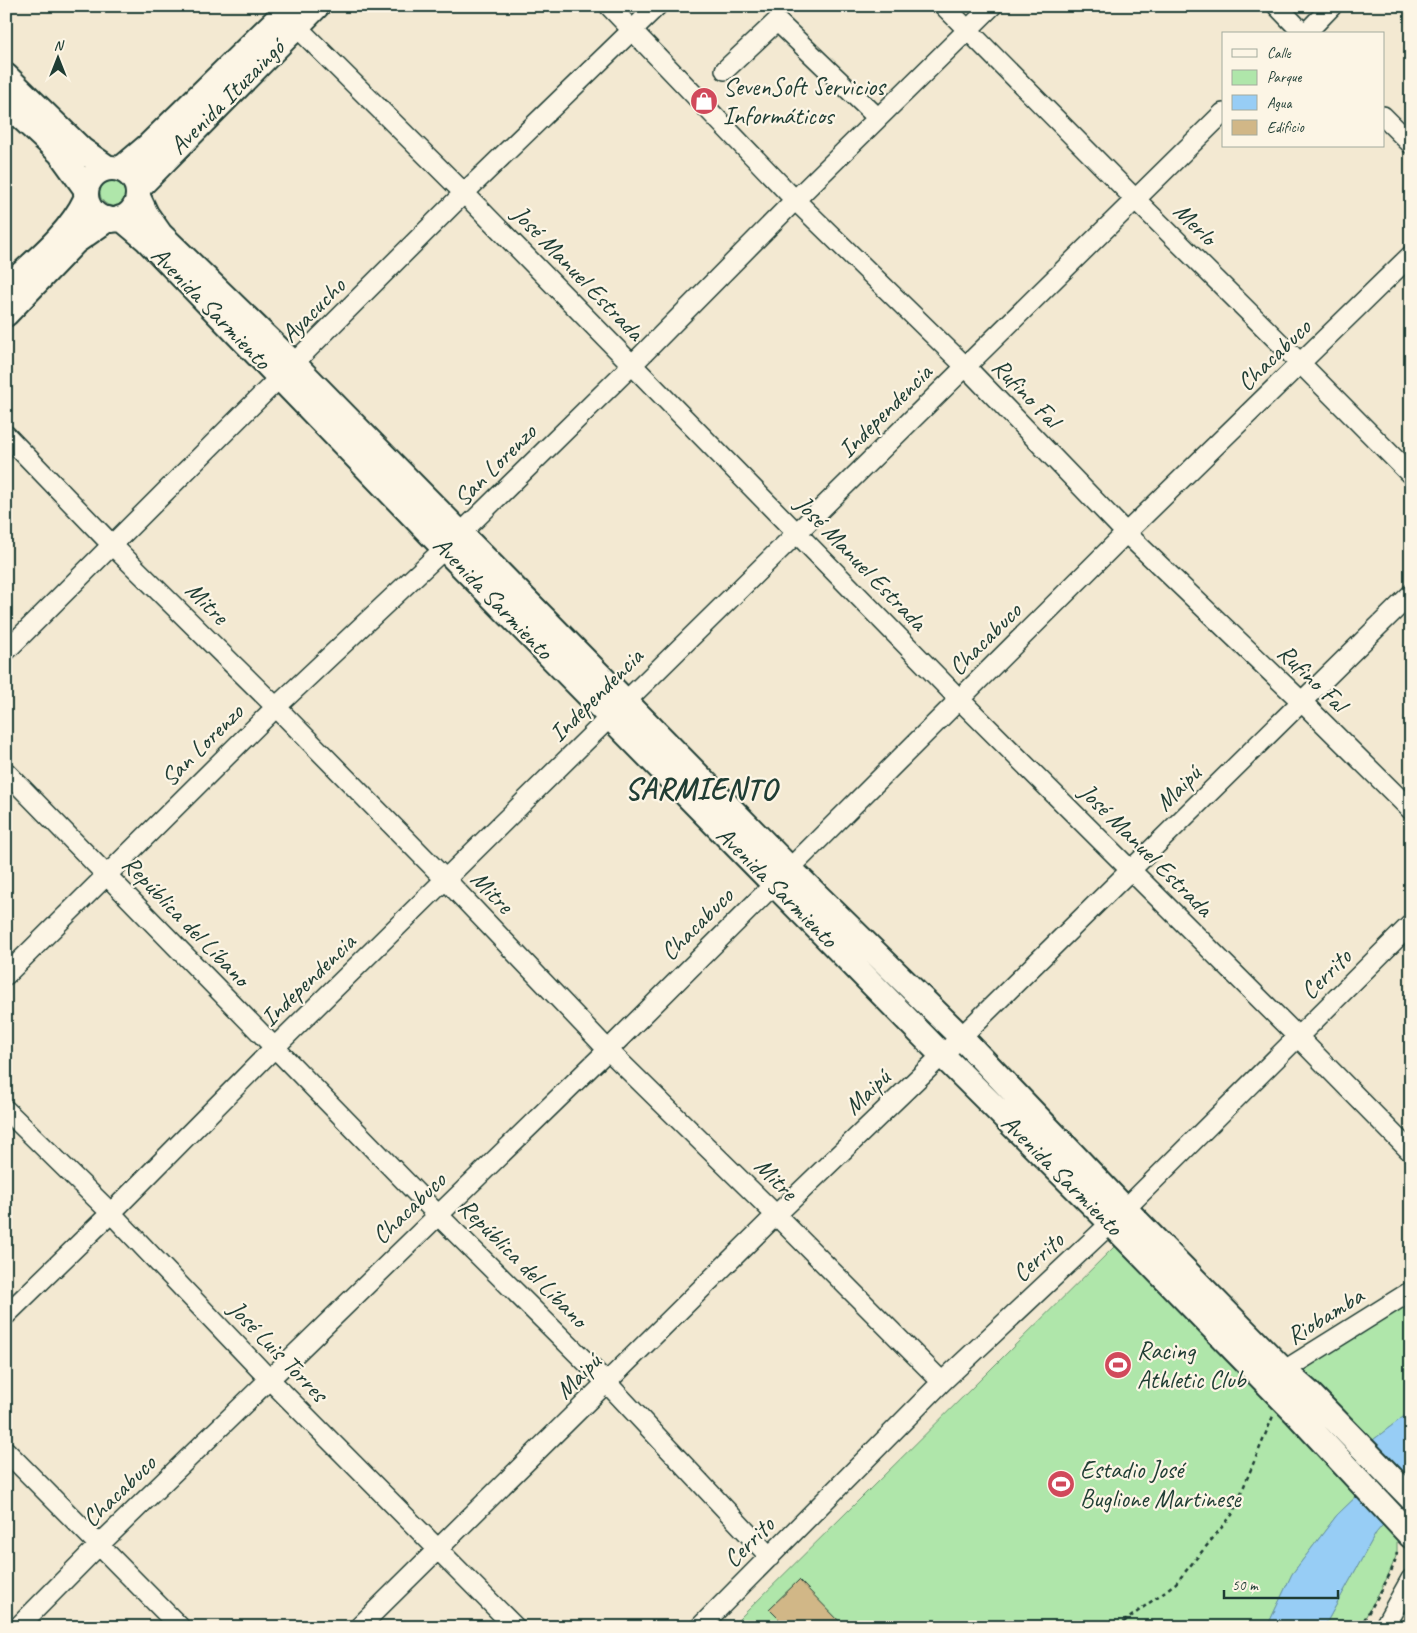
<svg xmlns="http://www.w3.org/2000/svg" width="1417" height="1633" font-family="Caveat,sans-serif">
	<style>
		.green { fill: #afe6aa; stroke: #67926f }
		.water { fill: #97cdf5; stroke: #6793a8 }
		.building { fill: #d1b787; stroke: #1f3d34 }
		.lines { fill: none; stroke-linecap: round; stroke-linejoin: round }
		.minor-casing { stroke: #1f3d34; stroke-width: 22 }
		.major-casing { stroke: #1f3d34; stroke-width: 28 }
		.path { stroke: #1f3d34; stroke-width: 2.5; stroke-dasharray: 4 4; stroke-linecap: butt }
		.minor { stroke: #fcf5e5; stroke-width: 19 }
		.major { stroke: #fcf5e5; stroke-width: 24 }
		.labels { text-anchor: middle; dominant-baseline: central; stroke-width: 4.5; stroke-linejoin: round; paint-order: stroke }
		.poi-label { font-size: 25px; fill: #1f3d34; stroke: #fcf5e5; text-anchor: start }
		.street-label { font-size: 25px; fill: #1f3d34; stroke: #fcf5e5 }
		.district-label { font-size: 30px; font-weight: bold; letter-spacing: 1px; fill: #1f3d34; stroke: #fcf5e5 }
	</style>
	<rect width="100%" height="100%" fill="#f3e9d2"/>
	<filter id="ink" filterUnits="userSpaceOnUse"><feTurbulence type="fractalNoise" baseFrequency=".02" numOctaves="2"/><feDisplacementMap in="SourceGraphic" scale="10" xChannelSelector="R" yChannelSelector="G"/><feConvolveMatrix kernelMatrix="1 2 1 2 8 2 1 2 1" color-interpolation-filters="sRGB"/></filter>
	<g filter="url(#ink)">
		<!-- green -->
		<path class="green" d="M100 193a13 13 0 1 1 26 0a13 13 0 1 1-26 0Z
			M1123,1238l237,255 -23,22 -45,59 -25,53h-536z
			M1411,1303v108l-42,32 -66,-71 4,-9z
			M1386,1521l11,11v22l-10,24 -27,49h-36l52,-94z"/>
		<!-- water -->
		<path class="water" d="M1411,1411v70l-25,40 -10,12 -52,94h-57l25,-53 45,-59 23,-22 9,-50z"/>
		<!-- building -->
		<path class="building" d="M799,1580l46,47h-58l-18,-18z"/>
		<g class="lines">
			<!-- minor casing -->
			<g class="minor-casing">
				<path id="minor" d="M609,6l186,194 170,166 161,167 175,168 110,109
					M944,6l191,193 166,165 110,111
					M1277,6l27,28
					M288,18l176,175 496,507 338,337 113,115
					M1305,34l27,-28
					M725,70l52,-49 101,97
					M1383,116l28,28
					M6,435l107,111 163,161 170,173 162,170 168,165 166,167
					M6,651l458,-458 193,-187
					M6,772l432,443 169,168 163,174
					M6,975l270,-268 184,-173 172,-169 163,-165 197,-194
					M6,1110l105,103 159,167 245,247
					M6,1315l105,-102 163,-165 949,-935
					M1272,1378l139,-87
					M6,1451l174,176
					M18,1627l81,-82 509,-495 518,-517 285,-278
					M359,1627l417,-412 185,-178 450,-443
					M700,1627l242,-245 169,-159 300,-299
					M1384,1627l27,-48"/>
			</g>
			<!-- major casing -->
			<g class="major-casing">
				<path id="major" d="M6,76l76,74 26,18
					M6,103l54,50 26,36
					M86 194a26 26 0 1 1 52 0a26 26 0 1 1-52 0Z
					M121,169l26,-22 144,-141
					M138,188l179,-182
					M138,197l8,17 14,20 134,130 495,504 172,169 164,172 159,162 24,21 103,106
					M121,218l25,21 299,310 496,505 170,169 183,188 117,125
					M6,288c29,-27 63,-53 80,-89
					M6,314l69,-72 33,-23"/>
			</g>
			<!-- path -->
			<path class="path" d="M1117,1627l59,-44 56,-68 41,-99
				M1360,1627c10,-18 37,-58 37,-77"/>
			<!-- minor -->
			<use href="#minor" class="minor"/>
			<!-- major -->
			<use href="#major" class="major"/>
		</g>
	</g>
	<!-- icons -->
	<defs>
		<g id="shop-disc" transform="scale(1.4375)"><circle r="9.5" fill="#d1495b" stroke="#fcf5e5"/><path d="M-5-2.5h2.3a2.7 3.5 0 0 1 5.4 0H5L5.5 6h-11ZM-1.5-2.5h3a1.5 2.3 0 0 0-3 0Z" fill="#fff"/></g>
		<g id="stadium-disc" transform="scale(1.4375)"><circle r="9.5" fill="#d1495b" stroke="#fcf5e5"/><path d="M0-5a6.5 5 0 1 0 0 10a6.5 5 0 1 0 0-10ZM-3.5-1.8h7v3.6h-7Z" fill="#fff"/></g>
	</defs>
	<g fill-rule="evenodd">
		<use href="#shop-disc" x="704" y="101"/>
		<use href="#stadium-disc" x="1118" y="1365"/>
		<use href="#stadium-disc" x="1061" y="1484"/>
	</g>
	<g class="labels">
		<!-- poi labels -->
		<g class="poi-label">
			<text x="723" y="87">SevenSoft Servicios<tspan x="723" dy="29">Informáticos</tspan></text>
			<text x="1137" y="1351">Racing<tspan x="1137" dy="29">Athletic Club</tspan></text>
			<text x="1080" y="1470">Estadio José<tspan x="1080" dy="29">Buglione Martinese</tspan></text>
		</g>
		<!-- street labels -->
		<g class="street-label">
			<text transform="translate(227 97) rotate(-45)">Avenida Ituzaingó</text>
			<text transform="translate(1195 224) rotate(45)">Merlo</text>
			<text transform="translate(578 273) rotate(46)">José Manuel Estrada</text>
			<text transform="translate(211 308) rotate(46)">Avenida Sarmiento</text>
			<text transform="translate(313 310) rotate(-45)">Ayacucho</text>
			<text transform="translate(1274 355) rotate(-44)">Chacabuco</text>
			<text transform="translate(1026 393) rotate(46)">Rufino Fal</text>
			<text transform="translate(885 411) rotate(-45)">Independencia</text>
			<text transform="translate(495 465) rotate(-45)">San Lorenzo</text>
			<text transform="translate(861 563) rotate(46)">José Manuel Estrada</text>
			<text transform="translate(493 598) rotate(46)">Avenida Sarmiento</text>
			<text transform="translate(207 603) rotate(45)">Mitre</text>
			<text transform="translate(985 639) rotate(-45)">Chacabuco</text>
			<text transform="translate(1312 678) rotate(44)">Rufino Fal</text>
			<text transform="translate(596 695) rotate(-45)">Independencia</text>
			<text transform="translate(202 745) rotate(-45)">San Lorenzo</text>
			<text transform="translate(1178 788) rotate(-45)">Maipú</text>
			<text transform="translate(1146 850) rotate(45)">José Manuel Estrada</text>
			<text transform="translate(777 887) rotate(45)">Avenida Sarmiento</text>
			<text transform="translate(492 892) rotate(46)">Mitre</text>
			<text transform="translate(186 921) rotate(46)">República del Líbano</text>
			<text transform="translate(697 924) rotate(-45)">Chacabuco</text>
			<text transform="translate(1326 974) rotate(-45)">Cerrito</text>
			<text transform="translate(308 980) rotate(-44)">Independencia</text>
			<text transform="translate(867 1092) rotate(-44)">Maipú</text>
			<text transform="translate(1062 1175) rotate(45)">Avenida Sarmiento</text>
			<text transform="translate(776 1179) rotate(45)">Mitre</text>
			<text transform="translate(409 1208) rotate(-44)">Chacabuco</text>
			<text transform="translate(1038 1257) rotate(-43)">Cerrito</text>
			<text transform="translate(523 1263) rotate(45)">República del Líbano</text>
			<text transform="translate(1325 1316) rotate(-32)">Riobamba</text>
			<text transform="translate(278 1351) rotate(46)">José Luis Torres</text>
			<text transform="translate(578 1376) rotate(-45)">Maipú</text>
			<text transform="translate(119 1491) rotate(-44)">Chacabuco</text>
			<text transform="translate(749 1542) rotate(-45)">Cerrito</text>
		</g>
		<!-- district labels -->
		<g class="district-label">
			<text x="701" y="789">SARMIENTO</text>
		</g>
	</g>
	<!-- margin -->
	<rect width="1417" height="1633" fill="none" stroke="#fcf5e5" stroke-width="25"/>
	<rect x="12" y="12" width="1392" height="1608" fill="none" stroke="#1f3d34" stroke-width="2" filter="url(#ink)"/>
	<!-- legend -->
	<rect x="1222" y="32" width="162" height="115" fill="#fcf5e5" stroke="#a4ab9e"/>
	<rect x="1232" y="49" width="25" height="8" fill="#fcf5e5" stroke="#a4ab9e"/>
	<text x="1267" y="58" font-size="15" fill="#1f3d34">Calle</text>
	<rect x="1232" y="70" width="25" height="15" fill="#afe6aa" stroke="#a4ab9e"/>
	<text x="1267" y="82" font-size="15" fill="#1f3d34">Parque</text>
	<rect x="1232" y="95" width="25" height="15" fill="#97cdf5" stroke="#a4ab9e"/>
	<text x="1267" y="108" font-size="15" fill="#1f3d34">Agua</text>
	<rect x="1232" y="120" width="25" height="15" fill="#d1b787" stroke="#a4ab9e"/>
	<text x="1267" y="132" font-size="15" fill="#1f3d34">Edificio</text>
	<!-- north arrow -->
	<g transform="translate(58 58)" stroke="#fcf5e5" stroke-width="4" paint-order="stroke">
	<path d="M0-4L9 19L0 12L-9 19Z" fill="#1f3d34"/>
	<text y="-8" font-size="14" font-weight="bold" text-anchor="middle" fill="#1f3d34">N</text>
	</g>
	<!-- scale -->
	<path d="M1224 1590v8h114v-8" fill="none" stroke="#1f3d34" stroke-width="2.5"/>
	<text x="1232" y="1590" font-size="15" fill="#1f3d34" stroke="#fcf5e5" stroke-width="4" paint-order="stroke">50 m</text>
</svg>
